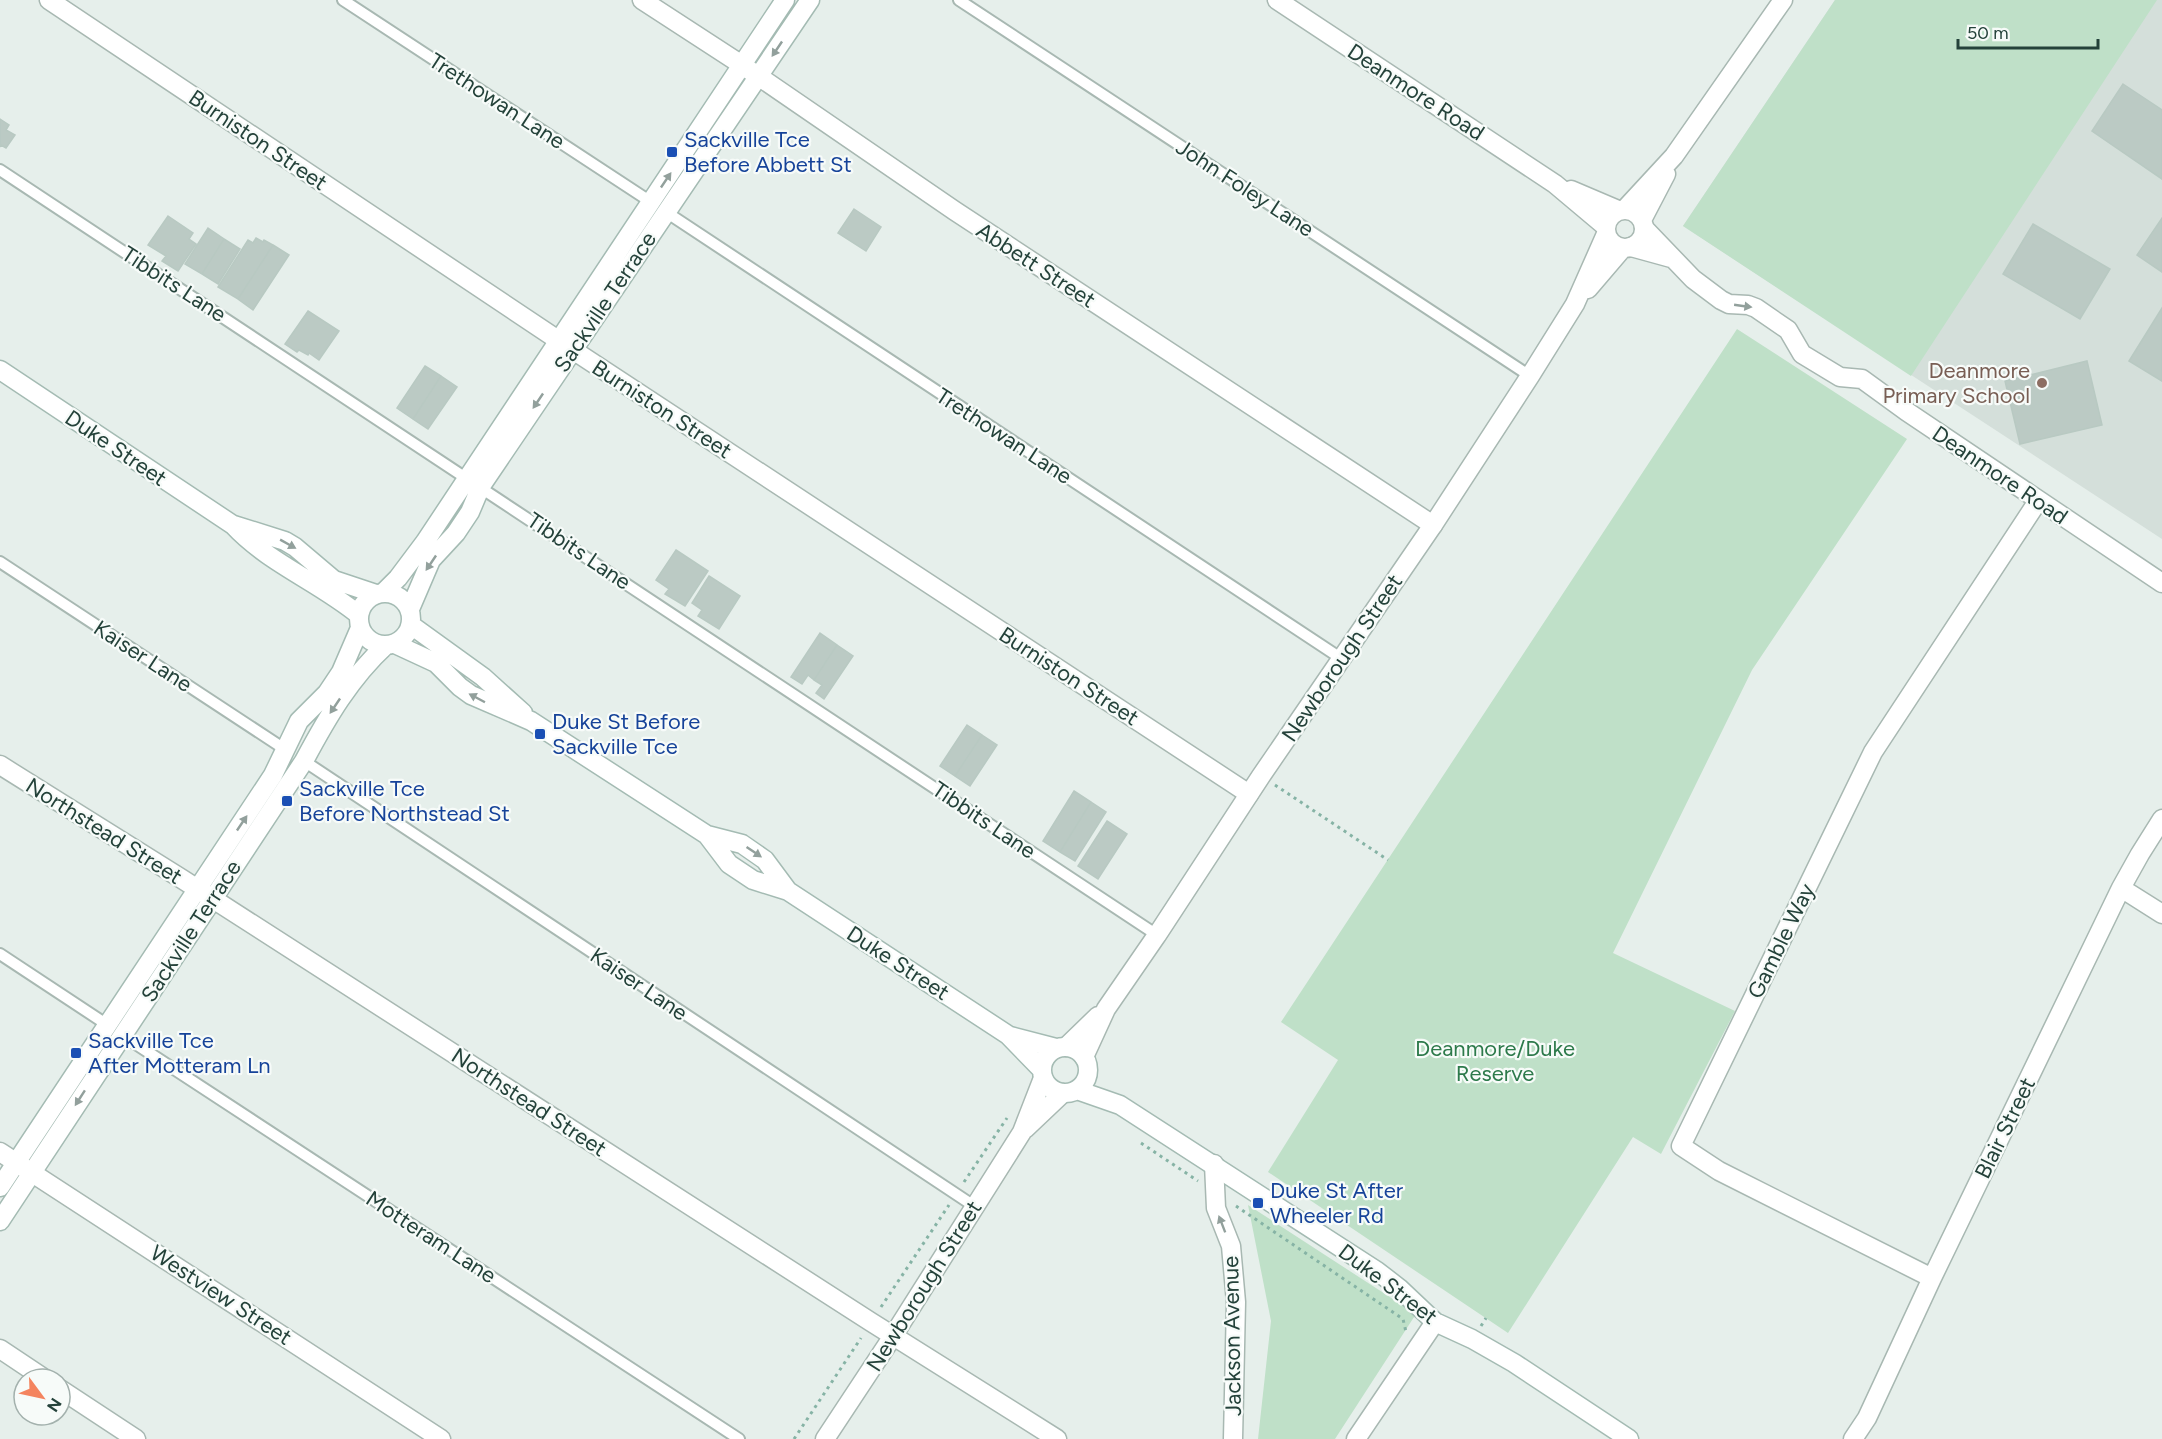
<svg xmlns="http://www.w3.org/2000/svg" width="2162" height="1439" font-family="Figtree,sans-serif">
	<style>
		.built { fill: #d4dfda }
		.green { fill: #bfe0c8 }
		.building { fill: #bbcac4; stroke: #b8c9c2; stroke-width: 1.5 }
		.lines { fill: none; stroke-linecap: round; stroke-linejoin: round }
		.service-casing { stroke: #a8b8b2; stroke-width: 14 }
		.minor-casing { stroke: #a8b8b2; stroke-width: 21 }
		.tertiary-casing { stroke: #a8b8b2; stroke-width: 21 }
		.secondary-casing { stroke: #a4bbb3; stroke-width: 21 }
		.path { stroke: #86b3a5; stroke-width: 3; stroke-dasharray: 3 4.5; stroke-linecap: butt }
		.service { stroke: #fff; stroke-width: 10 }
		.minor { stroke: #fff; stroke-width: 18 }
		.tertiary { stroke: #fff; stroke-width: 18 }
		.secondary { stroke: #fff; stroke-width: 18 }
		.oneway { fill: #92a09c }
		.transit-dot { fill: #1a4fb4; stroke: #f7fbf9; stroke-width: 2 }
		.education-dot { fill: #8d6e63; stroke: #f7fbf9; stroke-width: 2 }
		.labels { text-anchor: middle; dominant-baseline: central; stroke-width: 4.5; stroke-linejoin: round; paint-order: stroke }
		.street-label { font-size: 22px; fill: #24423a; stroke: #f7fbf9 }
		.transit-label { font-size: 22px; fill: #164399; stroke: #f7fbf9; text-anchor: start }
		.education-label { font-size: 22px; fill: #785e54; stroke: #f7fbf9; text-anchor: end }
		.park-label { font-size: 22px; fill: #2d7a4b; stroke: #f7fbf9 }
	</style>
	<rect width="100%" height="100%" fill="#e6efeb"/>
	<!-- built -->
	<path class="built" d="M1835,0h327v539l-479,-313z"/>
	<!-- green -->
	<path class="green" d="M1835,0h322l-246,376 -228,-150z
		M1737,329l170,110 -155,231 -139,283 122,58 -74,143 -28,-17 -125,196 -240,-161 70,-112 -57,-38z
		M1248,1205l168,109 -81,125h-77l13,-118z"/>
	<!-- building -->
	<path class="building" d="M2123,84l39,26v69l-70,-48z
		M0,119l9,6 -3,5 9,5 -9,13 -5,-3 -1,2z
		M854,209l27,18 -15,24 -28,-18z
		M168,216l25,17 -4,6 7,5 -18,27 -16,-10 4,-5 -18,-11z
		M2162,218v54l-25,-17z
		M2033,224l77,45 -30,50 -77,-45z
		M208,228l16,11 -22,35 -17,-10z
		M256,238l7,4 1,-2 9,5 -35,54 -20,-12 30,-47 5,3z
		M224,239l16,10 -22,35 -16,-10z
		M273,245l16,10 -36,55 -15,-11z
		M2162,308v73l-33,-20z
		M308,311l31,20 -20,29 -10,-7 -1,2 -9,-5 -2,2 -12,-8z
		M2087,361l15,64 -82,19 -15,-63z
		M425,366l16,10 -28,43 -16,-11z
		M441,376l16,11 -29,42 -15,-10z
		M676,550l32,21 -23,35 -20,-12 4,-5 -13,-9z
		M709,576l31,20 -21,33 -21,-13 4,-6 -10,-7z
		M820,633l17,12 -23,35 -6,-5 -6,9 -11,-7z
		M837,645l16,11 -29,43 -8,-6 6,-8 -8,-5z
		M967,725l15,10 -27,41 -15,-10z
		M982,735l15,10 -27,41 -15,-10z
		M1074,791l17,11 -31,50 -17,-11z
		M1091,802l15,10 -31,49 -15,-9z
		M1107,821l20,13 -29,45 -20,-13z"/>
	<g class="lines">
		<!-- service casing -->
		<g class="service-casing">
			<path id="service" d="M343,0l308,202
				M959,0l571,376
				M0,170l1157,765
				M666,212l676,447
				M0,562l286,188
				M304,761l670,445
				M0,954l106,70
				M122,1035l617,404"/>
		</g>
		<!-- minor casing -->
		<g class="minor-casing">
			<path id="minor" d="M49,0l524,350 676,444
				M642,0l100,65 213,146 478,314
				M1277,0l278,184 50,42
				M1571,190l47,20
				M1644,228l49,51 28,21 8,4 19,1 8,3 32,22 14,24 38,23 22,2 44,32 256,172
				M1631,247l40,11
				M0,765l182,114 689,443 186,117
				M2121,888l41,26
				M0,1152l441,287
				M1214,1164l2,44 15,38 5,56 -3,137
				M1932,1278l-213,-107 -38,-25 192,-394 165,-251
				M0,1349l45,30
				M60,1389l76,50
				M1356,1439l79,-117
				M1853,1439l14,-21 65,-140 189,-390 19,-34 22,-35"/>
		</g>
		<!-- tertiary casing -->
		<g class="tertiary-casing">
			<path id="tertiary" d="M1625,209l49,-53 109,-156
				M1606 229a19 19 0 1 1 38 0a19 19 0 1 1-38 0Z
				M1642,220l24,-46
				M1588,289l35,-41
				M1066,1047l32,-31
				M1084,1057l22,-48 51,-74 104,-159 172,-251 97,-149 45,-72 31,-70
				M1025,1129l38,-36
				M825,1439l68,-103 129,-204 21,-54"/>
		</g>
		<!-- secondary casing -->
		<g class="secondary-casing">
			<path id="secondary" d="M0,370l233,155c35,38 86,57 126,90
				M234,525l51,16 10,6 39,33 42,14
				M384,592l14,-14 27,-36 360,-542
				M359 619a26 26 0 1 1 52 0a26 26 0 1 1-52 0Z
				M410,609l21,-49 25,-27 14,-21 11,-26 329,-486
				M411,625l72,52 40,36
				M395,644l41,19 24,24 11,8 60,26 176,114 35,9 23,16 23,31
				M707,835l22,29 24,16 35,11 220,144 34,35
				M1010,1036l46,12
				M1042 1070a23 23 0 1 1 46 0a23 23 0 1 1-46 0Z
				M1077,1090l43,15 257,166 22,17 36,34 37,17 42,24 115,76
				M0,1187l273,-412 26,-54 28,-28 14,-21 19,-44
				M0,1221l304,-460c23,-43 46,-83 82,-116"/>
		</g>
		<!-- path -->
		<path class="path" d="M1275,785l113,75
			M1141,1143l57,38
			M964,1182l43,-64
			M1236,1206l167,113 3,13
			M881,1307l68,-102
			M1481,1326l5,-8
			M794,1439l67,-101"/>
		<!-- service -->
		<use href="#service" class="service"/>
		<!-- minor -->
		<use href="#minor" class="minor"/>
		<!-- tertiary -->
		<use href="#tertiary" class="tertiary"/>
		<!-- secondary -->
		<use href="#secondary" class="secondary"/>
	</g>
	<!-- one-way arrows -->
	<defs><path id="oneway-solid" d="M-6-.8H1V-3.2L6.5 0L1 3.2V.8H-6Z" transform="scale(1.5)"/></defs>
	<g class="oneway">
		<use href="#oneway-solid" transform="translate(777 49) rotate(124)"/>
		<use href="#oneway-solid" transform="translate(666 180) rotate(-56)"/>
		<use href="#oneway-solid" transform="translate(1743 306) rotate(8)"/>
		<use href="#oneway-solid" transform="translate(538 401) rotate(124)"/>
		<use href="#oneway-solid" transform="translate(288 544) rotate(29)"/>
		<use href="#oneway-solid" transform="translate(431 563) rotate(124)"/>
		<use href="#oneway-solid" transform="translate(477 698) rotate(-152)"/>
		<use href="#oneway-solid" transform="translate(335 706) rotate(124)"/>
		<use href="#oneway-solid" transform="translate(242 823) rotate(-56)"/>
		<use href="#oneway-solid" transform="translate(754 852) rotate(34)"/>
		<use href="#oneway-solid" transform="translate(80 1098) rotate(123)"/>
		<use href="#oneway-solid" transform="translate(1222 1224) rotate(-111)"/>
	</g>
	<!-- markers -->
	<g class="transit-dot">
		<rect x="666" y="146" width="12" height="12" rx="3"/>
		<rect x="534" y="728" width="12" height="12" rx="3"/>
		<rect x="281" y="795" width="12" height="12" rx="3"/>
		<rect x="70" y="1047" width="12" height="12" rx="3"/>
		<rect x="1252" y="1197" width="12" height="12" rx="3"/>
	</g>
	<circle class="education-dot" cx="2042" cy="383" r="6"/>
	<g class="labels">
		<!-- street labels -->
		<g class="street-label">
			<text transform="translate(1416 92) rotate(33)">Deanmore Road</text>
			<text transform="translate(497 101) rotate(33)">Trethowan Lane</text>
			<text transform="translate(258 140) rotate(34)">Burniston Street</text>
			<text transform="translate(1245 188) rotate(33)">John Foley Lane</text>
			<text transform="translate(1036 265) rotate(33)">Abbett Street</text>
			<text transform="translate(174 284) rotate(33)">Tibbits Lane</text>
			<text transform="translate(605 302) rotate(-56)">Sackville Terrace</text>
			<text transform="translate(662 409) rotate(33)">Burniston Street</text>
			<text transform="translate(1004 436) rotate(33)">Trethowan Lane</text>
			<text transform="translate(116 448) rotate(34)">Duke Street</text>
			<text transform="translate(2000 475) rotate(34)">Deanmore Road</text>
			<text transform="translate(579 551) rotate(34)">Tibbits Lane</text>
			<text transform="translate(143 656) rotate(33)">Kaiser Lane</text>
			<text transform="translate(1342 658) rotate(-56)">Newborough Street</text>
			<text transform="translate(1069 676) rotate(33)">Burniston Street</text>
			<text transform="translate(984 820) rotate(34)">Tibbits Lane</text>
			<text transform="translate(104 831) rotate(32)">Northstead Street</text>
			<text transform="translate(191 931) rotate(-57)">Sackville Terrace</text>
			<text transform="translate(1781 941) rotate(-64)">Gamble Way</text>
			<text transform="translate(898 963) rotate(33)">Duke Street</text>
			<text transform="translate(639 984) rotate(34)">Kaiser Lane</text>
			<text transform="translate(529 1102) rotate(33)">Northstead Street</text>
			<text transform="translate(2005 1128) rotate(-64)">Blair Street</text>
			<text transform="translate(431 1237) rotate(33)">Motteram Lane</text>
			<text transform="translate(1388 1284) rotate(37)">Duke Street</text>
			<text transform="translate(924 1286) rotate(-58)">Newborough Street</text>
			<text transform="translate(221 1295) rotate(33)">Westview Street</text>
			<text transform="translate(1232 1336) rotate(-91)">Jackson Avenue</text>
		</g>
		<!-- transit labels -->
		<g class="transit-label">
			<text x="684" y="139">Sackville Tce<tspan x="684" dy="25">Before Abbett St</tspan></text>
			<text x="552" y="721">Duke St Before<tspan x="552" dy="25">Sackville Tce</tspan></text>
			<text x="299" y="788">Sackville Tce<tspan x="299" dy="25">Before Northstead St</tspan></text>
			<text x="88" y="1040">Sackville Tce<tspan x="88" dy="25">After Motteram Ln</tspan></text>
			<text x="1270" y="1190">Duke St After<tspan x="1270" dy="25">Wheeler Rd</tspan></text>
		</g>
		<!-- education labels -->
		<g class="education-label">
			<text x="2030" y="370">Deanmore<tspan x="2030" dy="25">Primary School</tspan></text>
		</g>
		<!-- park labels -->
		<g class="park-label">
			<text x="1495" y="1048">Deanmore/Duke<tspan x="1495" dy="25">Reserve</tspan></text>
		</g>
	</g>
	<!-- north arrow -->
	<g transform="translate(42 1397) rotate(123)"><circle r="28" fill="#f7fbf9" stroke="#a3b1ad" stroke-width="1.5"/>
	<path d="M0-4.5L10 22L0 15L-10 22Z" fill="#f4845f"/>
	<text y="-9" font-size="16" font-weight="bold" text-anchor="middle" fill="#24423a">N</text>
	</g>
	<!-- scale -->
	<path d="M1958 39v9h140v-9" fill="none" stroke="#24423a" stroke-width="3"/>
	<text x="1967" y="39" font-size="18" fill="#24423a" stroke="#f7fbf9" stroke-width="4.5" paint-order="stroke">50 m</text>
</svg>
